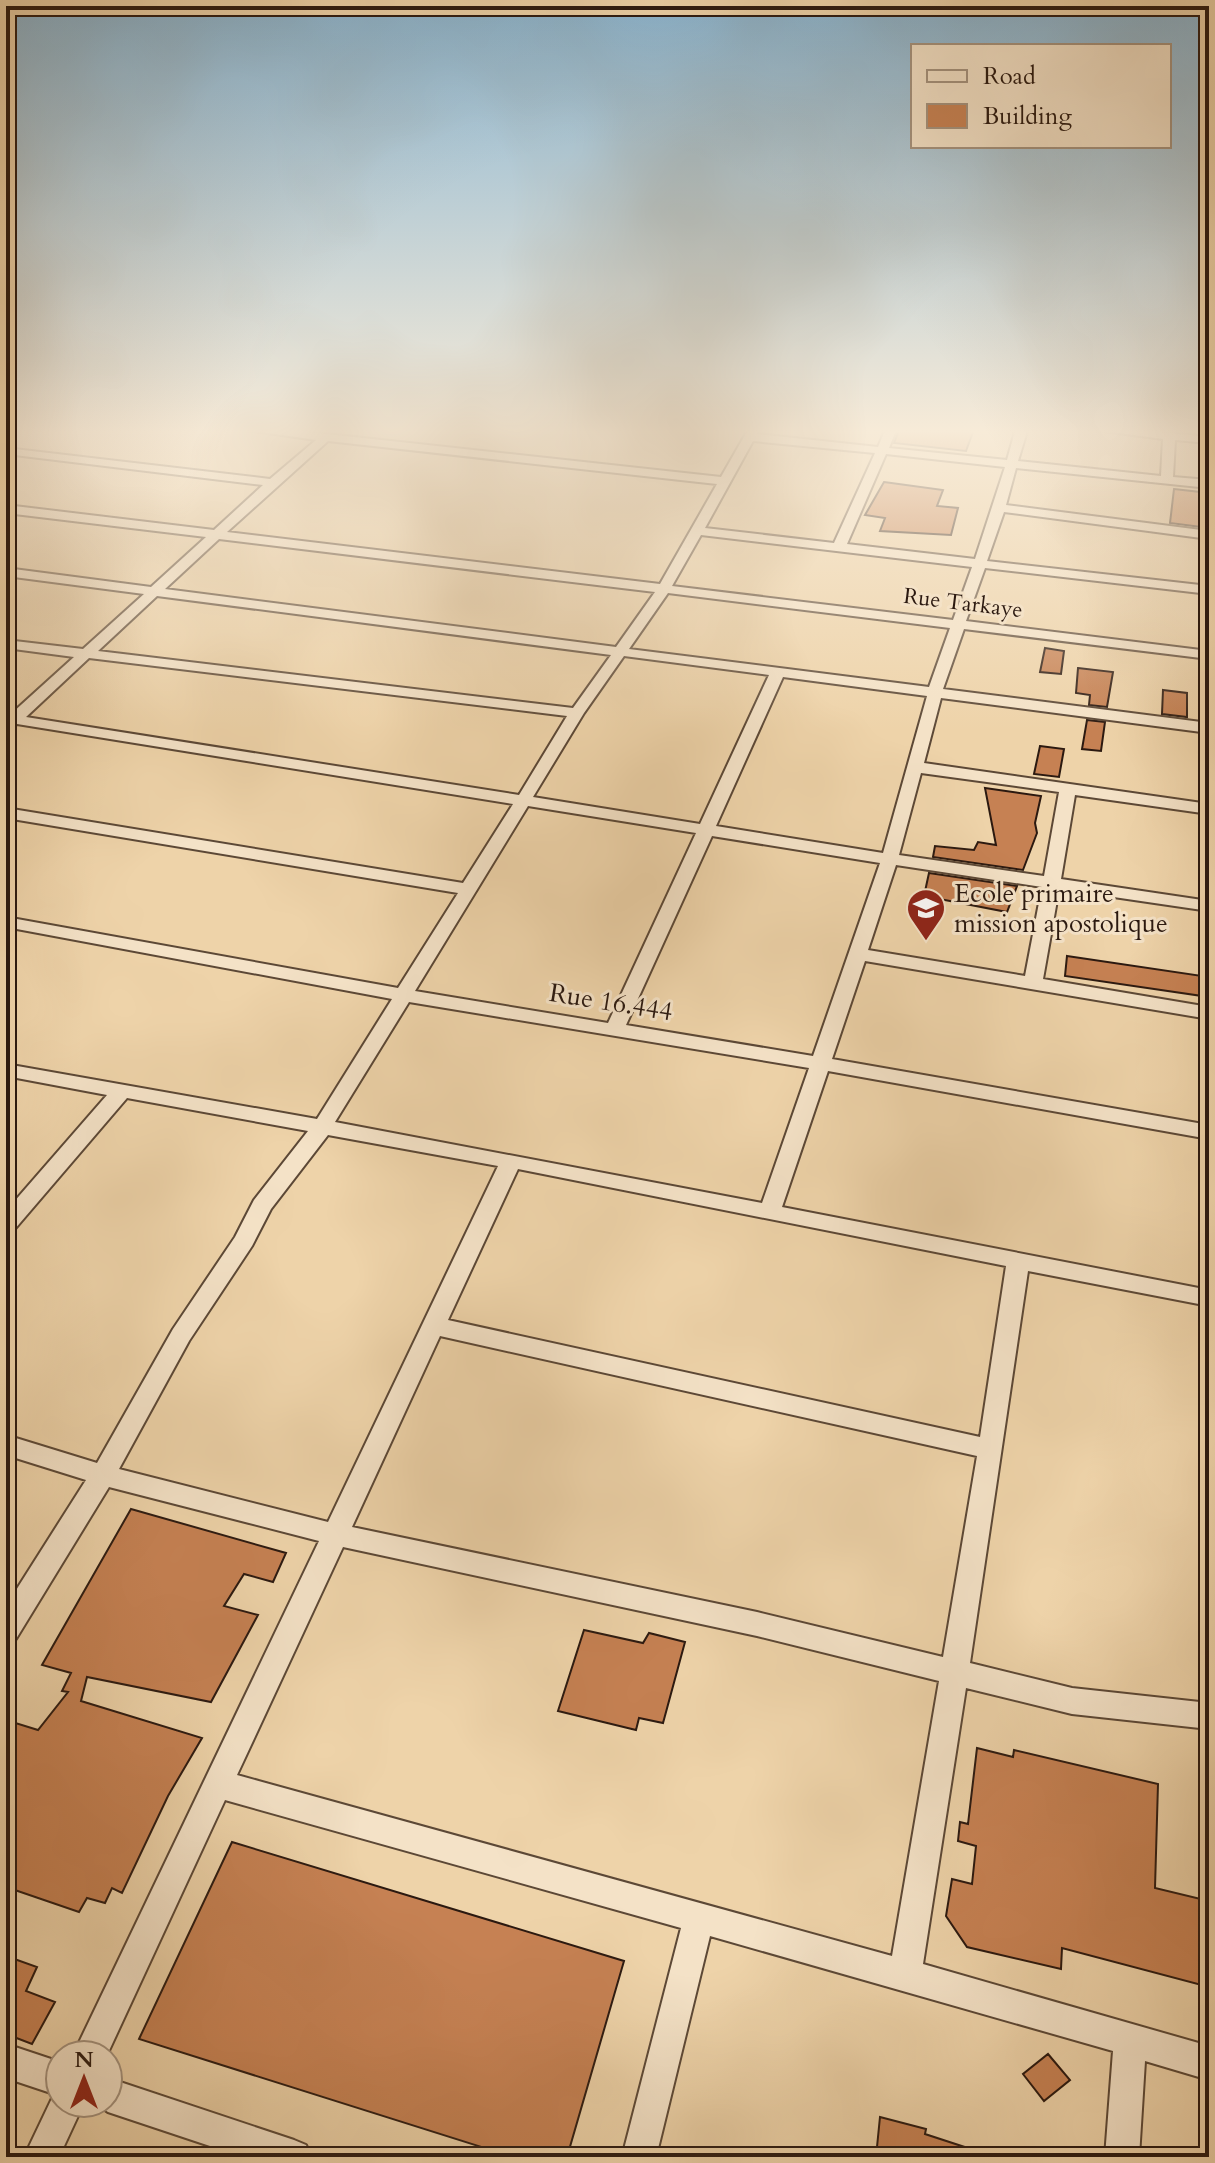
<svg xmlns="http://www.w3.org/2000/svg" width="1215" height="2163" font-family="Cardo,serif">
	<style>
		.building { fill: #c68153; stroke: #2b1910; stroke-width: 2 }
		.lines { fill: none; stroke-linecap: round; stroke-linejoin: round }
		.minor-casing { stroke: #5c4836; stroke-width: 4 }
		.minor { fill: #f4e2c7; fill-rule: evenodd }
		.labels { text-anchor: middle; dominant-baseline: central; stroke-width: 6; stroke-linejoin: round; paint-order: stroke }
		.far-street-label { font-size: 22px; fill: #2b1910; stroke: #f4e2c7 }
		.poi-label { font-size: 26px; fill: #2b1910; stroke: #f4e2c7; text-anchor: start }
		.street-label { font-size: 26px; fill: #2b1910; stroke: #f4e2c7 }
	</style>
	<rect width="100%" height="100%" fill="#eed3a9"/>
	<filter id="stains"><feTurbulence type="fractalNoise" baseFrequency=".0025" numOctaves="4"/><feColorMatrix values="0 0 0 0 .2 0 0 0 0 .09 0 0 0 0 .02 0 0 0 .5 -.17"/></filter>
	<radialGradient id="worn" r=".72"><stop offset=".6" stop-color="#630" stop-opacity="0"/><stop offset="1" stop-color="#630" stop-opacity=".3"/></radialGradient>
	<!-- building -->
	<path class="building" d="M900,428h27l46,4 -7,19 -72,-8z
		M884,482l59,8 -6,16 21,2 -7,27 -71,-4 5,-13 -20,-3z
		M1174,489l35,4v35l-39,-5z
		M1045,648l19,3 -3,23 -21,-2z
		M1078,668l35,4 -6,35 -18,-2 1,-10 -14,-2z
		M1163,690l24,3v24l-25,-3z
		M1087,720l18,2 -4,29 -19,-2z
		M1040,746l24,3 -5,28 -25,-3z
		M985,788l56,8 -6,27 2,10 -14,37 -90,-13 2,-11 39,4 4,-8 18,3z
		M929,873l88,13 -10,26 -83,-16z
		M1067,956l142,21v20l-144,-21z
		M131,1509l155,44 -13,29 -29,-8 -20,32 34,9 -47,87 -124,-25 -6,24 121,37 -34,58 -46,97 -10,-5 -7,15 -18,-5 -8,14 -73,-25v-167l32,10 30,-38 -6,-1 9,-18 -29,-8z
		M584,1630l59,13 6,-10 36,9 -22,81 -24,-5 -3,12 -78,-19z
		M977,1748l36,9 1,-7 144,34 -3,104 54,13v86l-147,-39 -1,21 -94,-22 -21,-31 6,-37 20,5 4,-38 -18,-5 2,-19 8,2z
		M232,1842l392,119 -57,196h-54l-374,-118z
		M6,1956l31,11 -11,24 29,11 -23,42 -26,-10z
		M1048,2054l22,26 -26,21 -21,-27z
		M880,2117l46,12 -1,5 58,19 -1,4h-106z"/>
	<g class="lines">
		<!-- minor casing -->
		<g class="minor-casing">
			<path id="minor" d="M234,428h38l449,49 28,-49h11l-3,6 121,13 8,-19h11l-8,20 118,12 9,-32h12l-10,33 143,15 2,-37 -82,-11h42l86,9v6l-34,-3 -2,37 36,3v8l-193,-20 -10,37 203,26v8l-205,-27 -17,49 222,25v8l-224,-26 -19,53 243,30v8l-245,-30 -21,60 266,34v10l-268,-35 -17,65 285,41v10l-134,-19 -14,84 148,22v10l-150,-22 -16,90 166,28v12l-344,-58 -33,98 377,66v14l-381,-68 -46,136 427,83v16l-181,-35 -58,392 102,25 137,15v26l-137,-15 -106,-26 -43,276 286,82v34l-64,-19 -6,96h-34l8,-106 -403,-115 -54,221h-34l59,-229 -456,-128 -118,255h-34l246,-514 -210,-54 -93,152 -10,3v-36l80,-126 -80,-25v-20l91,28 76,-134 62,-92 19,-37 54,-69 -181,-33 -113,132 -8,3v-22l101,-116 -101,-19v-12l311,55 75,-120 -386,-72v-10l392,71 60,-95 -452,-75v-10l457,75 50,-79 -496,-80 -11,4v-15l5,1 63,-57 -68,-9v-8l77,9 61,-55 -138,-18v-8l145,19 55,-50 -200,-24v-8l208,25 49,-45 -257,-31v-6l264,31 46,-39zM328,441l389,43 -57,100 -433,-52zM753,441l122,12 -41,90 -129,-15zM886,454l119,13 -30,92 -128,-15zM701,535l271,32 -19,53 -281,-34zM219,539l436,53 -39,55 -451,-58zM668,593l282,35 -21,59 -300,-38zM157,596l454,59 -38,53 -475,-57zM624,656l145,19 -69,149 -167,-27 51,-84zM89,658l478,58 -48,79 -493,-78zM783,677l144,19 -44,157 -167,-27zM921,773l138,19 -15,84 -145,-21zM528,806l168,27 -88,190 -193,-32zM712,836l168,27 -67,193 -187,-31zM896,865l146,22 -17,89 -157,-26zM409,1002l400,66 -47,135 -427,-81zM328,1135l170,31 -170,356 -209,-53 70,-128 63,-95 19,-37zM518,1169l488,97 -26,171 -532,-117zM440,1336l537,120 -34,201 -186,-45 -405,-85zM343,1547l414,89 182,45 -47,275 -655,-181z
				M6,2044l54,18v41h24l-25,54h-35l30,-63 -48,-16z
				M108,2078l186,62 12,5 5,12h-68l-135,-45 -13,-9h13z"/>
		</g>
		<!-- minor -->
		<use href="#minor" class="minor"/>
	</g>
	<!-- sky -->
	<linearGradient id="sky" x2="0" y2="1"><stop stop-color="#89b5d2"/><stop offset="0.59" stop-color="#f7ebd8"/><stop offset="1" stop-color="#f7ebd8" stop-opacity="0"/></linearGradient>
	<rect width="1215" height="731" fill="url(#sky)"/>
	<!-- icons -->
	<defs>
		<g id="school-pin" transform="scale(2)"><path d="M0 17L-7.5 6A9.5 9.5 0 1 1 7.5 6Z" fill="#8f2418" stroke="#f4e2c7"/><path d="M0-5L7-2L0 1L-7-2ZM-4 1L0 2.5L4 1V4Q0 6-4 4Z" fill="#fff"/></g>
	</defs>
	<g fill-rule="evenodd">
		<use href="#school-pin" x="926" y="908"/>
	</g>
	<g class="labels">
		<!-- far-street labels -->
		<g class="far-street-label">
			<text transform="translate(963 603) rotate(7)">Rue Tarkaye</text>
		</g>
		<!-- poi labels -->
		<g class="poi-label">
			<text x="954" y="893">Ecole primaire<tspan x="954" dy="30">mission apostolique</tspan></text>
		</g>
		<!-- street labels -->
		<g class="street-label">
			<text transform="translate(611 1002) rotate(9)">Rue 16.444</text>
		</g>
	</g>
	<!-- margin -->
	<rect width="1215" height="2163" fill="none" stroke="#eed3a9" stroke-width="32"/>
	<rect x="8" y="8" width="1199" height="2147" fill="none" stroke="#2b1910" stroke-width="4"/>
	<rect x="16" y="16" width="1183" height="2131" fill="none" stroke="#2b1910" stroke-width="2"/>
	<!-- legend -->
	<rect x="911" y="44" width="260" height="104" fill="#f4e2c7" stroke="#a4927e" stroke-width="2"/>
	<rect x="927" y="70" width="40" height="12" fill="#f4e2c7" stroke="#a4927e" stroke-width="2"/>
	<text x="983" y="84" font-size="24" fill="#2b1910">Road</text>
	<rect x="927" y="104" width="40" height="24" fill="#c68153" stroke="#a4927e" stroke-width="2"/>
	<text x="983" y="124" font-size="24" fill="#2b1910">Building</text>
	<!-- north arrow -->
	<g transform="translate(84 2079)"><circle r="38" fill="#f4e2c7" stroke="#a4927e" stroke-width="2"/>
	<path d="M0-6L14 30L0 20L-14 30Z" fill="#8f2418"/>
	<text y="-12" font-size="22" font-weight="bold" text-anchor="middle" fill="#2b1910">N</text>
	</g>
	<rect width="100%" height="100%" filter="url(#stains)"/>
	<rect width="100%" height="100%" fill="url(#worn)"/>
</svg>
